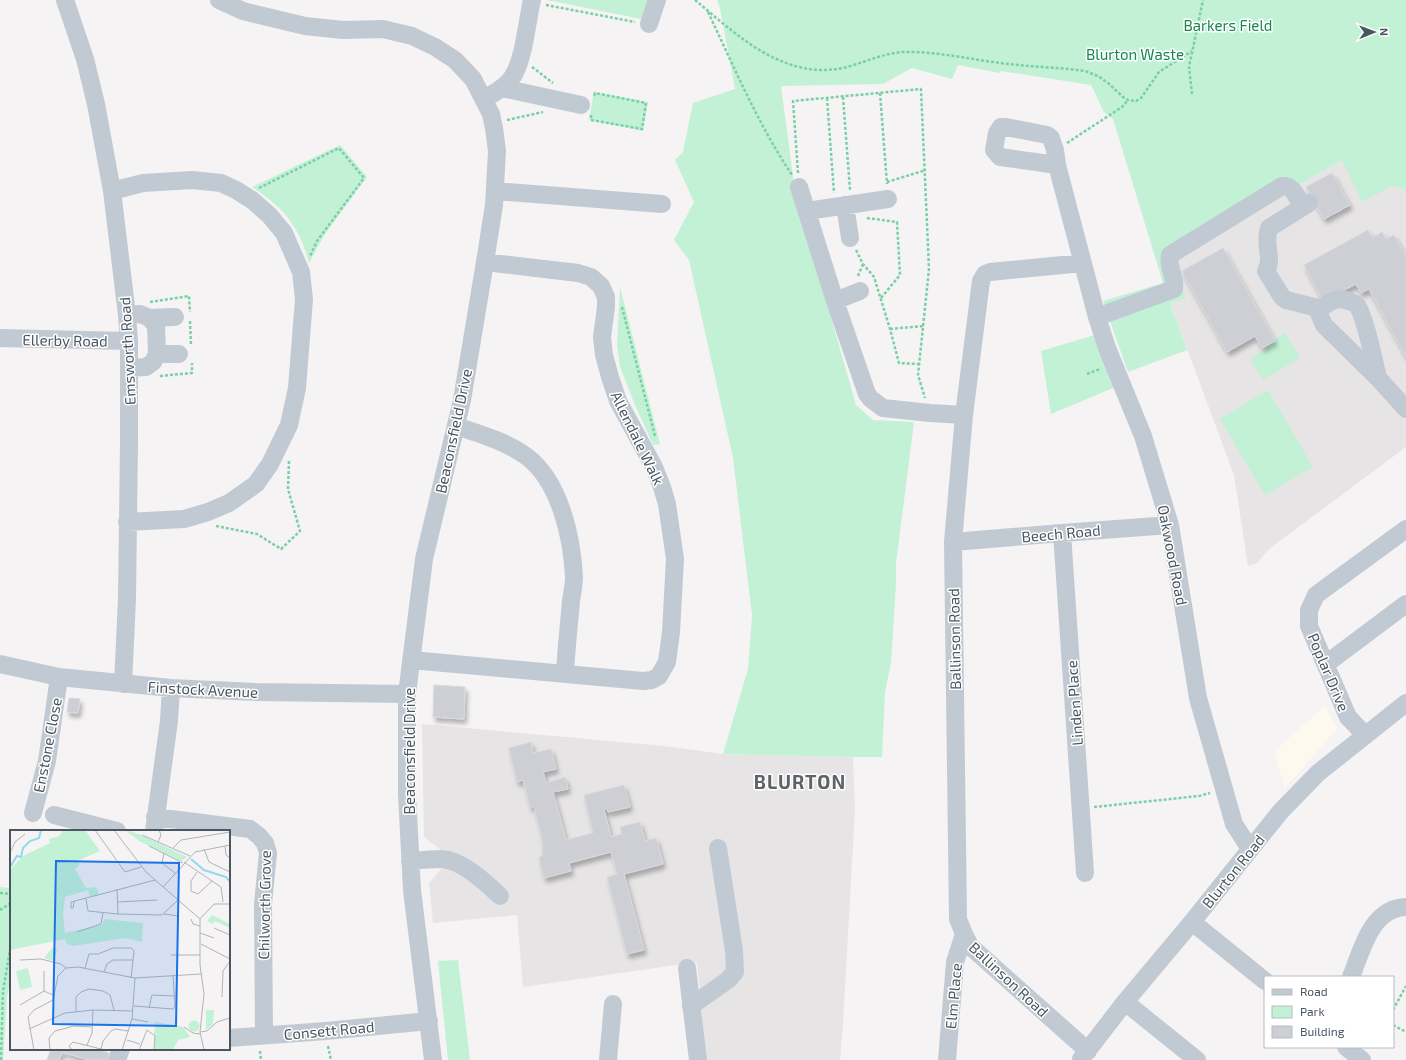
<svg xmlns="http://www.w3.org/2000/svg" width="1406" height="1060" font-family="'Exo 2',sans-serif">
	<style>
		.commercial { fill: #fdf9ef }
		.education { fill: #e6e4e5 }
		.green { fill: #c3f1d5 }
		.building { fill: #cdcfd5; stroke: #d7d9de; filter: url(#shadow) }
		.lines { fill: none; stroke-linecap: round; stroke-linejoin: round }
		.path { stroke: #7ad0a6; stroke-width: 2.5; stroke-dasharray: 3 2; stroke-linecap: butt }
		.minor { stroke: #c1cad2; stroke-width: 18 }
		.labels { text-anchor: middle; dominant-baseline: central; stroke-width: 3; stroke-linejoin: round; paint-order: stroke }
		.park-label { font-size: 15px; fill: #17864f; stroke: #fff }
		.street-label { font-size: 15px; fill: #4a5661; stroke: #fff }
		.district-label { font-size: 19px; font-weight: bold; letter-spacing: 1px; fill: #5f6368; stroke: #fff }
		.inset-river { fill: none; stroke: #90daee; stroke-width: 2 }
		.inset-road { fill: none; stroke: #b1b4b9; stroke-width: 1 }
		.view { fill: #1a73e8; fill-opacity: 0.15; stroke: #1a73e8; stroke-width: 2 }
		.inset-edge { fill: none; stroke: #4a5661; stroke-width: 2 }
	</style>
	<defs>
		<filter id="shadow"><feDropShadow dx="2.5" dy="4.5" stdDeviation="2" flood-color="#0004"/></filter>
	</defs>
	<rect width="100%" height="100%" fill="#f5f3f3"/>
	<!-- commercial -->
	<path class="commercial" d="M1325,706l13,22 -53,60 -11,-37z"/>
	<!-- education -->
	<path class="education" d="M1342,160l50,26 14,4v257l-137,102 -12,14 -9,3 -14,-91 -64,-172 15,-6 -11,-34 118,-74z
		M422,724l242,22 59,8 130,3 2,52 -12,215 -3,36h-134l-9,-98 -174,25 -6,-72 -84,8 -4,-40 14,-16 -2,-17 -17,-13z"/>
	<!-- green -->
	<path class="green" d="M547,0h104l-5,20z
		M717,0h689v190l-14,-4 -30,16 -20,-42 -50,29 -118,74 12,35 -16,5 17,47 -59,22 -25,-71 60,-18 -50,-164 -9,-7 -13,-27 -90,-14 -1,2 -42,-8 -6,14 -40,-11 -29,16 -102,2 14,105 61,214 17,15 41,2 -18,141v20l-5,79 -6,30 -3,65h-29l-130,-3 25,-85 4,-54 -19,-157 -44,-198 -15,-20 20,-38 -19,-42 8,-8 10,-49 42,-14 -15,-81z
		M594,92l54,10 -5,29 -54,-11z
		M340,145l27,32 -42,57 -16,29c-9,-36 -26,-56 -57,-76z
		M620,287l40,157 -7,1 -18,-40 -15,-38 -3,-23z
		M1285,333l15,25 -37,22 -13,-21 16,-10 -2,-3z
		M1098,334l20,52 -67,28 -10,-63z
		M1268,390l45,77 -48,28 -45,-76z
		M11,883v93l-4,22 -4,62h-3v-173l9,1z
		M458,960l12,100h-22l-10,-99z"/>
	<!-- building -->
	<path class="building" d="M1332,173l18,32 -26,14 -18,-32z
		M1368,230l4,8 10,-6 4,7 8,-4 12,22v100l-37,-68 -8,4 -5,-9 -33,17 -19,-36z
		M1223,248l52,93 -13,7 -7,-12 -28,16 -45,-81z
		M434,685l31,2 -1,32 -31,-2z
		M69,698l11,1 -2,14 -11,-1z
		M531,742l2,11 18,-4 5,20 -13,3 3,11 19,-6 3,12 -15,3 13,48 27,-7 -9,-38 40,-10 6,22 -22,5 -1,-3 -3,1 7,27 11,-3 -2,-7 20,-5 5,19 11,-3 7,26 -39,10 20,76 -17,4 -20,-77 10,-3 -6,-22 -42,11 2,8 -27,7 -5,-21 4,-1 -1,-17 -8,-33 -4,1 -7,-27 -6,2 -8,-34z
		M51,1049h46l12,4 -2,7h-18l-27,-8 -3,8h-12z"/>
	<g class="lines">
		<!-- path -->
		<path class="path" d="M695,0c42,35 88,80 148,68 20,-5 38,-14 59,-16 33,-1 66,7 99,11 28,4 56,4 84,8l13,5 10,7 15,14 5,3 8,1 5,-3 18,-26 33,-21
			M546,5l89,17
			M708,12c26,55 50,112 84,163
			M532,67l21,16
			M880,93l7,91
			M1192,94l-3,-27 14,-67
			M843,97l7,93
			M827,98l7,95
			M591,115v5l51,9 4,-26 -51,-10 -1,5
			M507,120l36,-8
			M1067,143l55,-36 6,-7
			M798,173l-5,-72 128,-12 8,180 -11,106 7,23
			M887,182l39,-12
			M259,188l80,-40 25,30 -47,63 -7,15
			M867,218l30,4 3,53 -19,23
			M856,250l7,14 11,13 16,52 9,34 19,1
			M858,276l5,-12
			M150,302l39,-6 1,16
			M622,307l33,129
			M190,321l1,25
			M890,329l33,-3
			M1087,374l13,-5
			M160,376l32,-3v-10
			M216,526l41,8 24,15 19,-18 -12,-42 1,-28
			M1094,807l105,-11 11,-3
			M0,893l11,1
			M0,910l11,-7
			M1393,1010l13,-24
			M1393,1025l13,7
			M328,1046l3,14
			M260,1051l1,9
			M1,1060l2,-69 8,-47"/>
		<!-- minor -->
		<path class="minor" d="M65,0l20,59 11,45 16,87 15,124 2,26v101l-2,157 -4,85
			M219,0l24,11 62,15 38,4 40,-1 29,7 23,11 20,13 18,19 18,35 3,14 3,23 -3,54 -9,57 -23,138 -38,159 -17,135v100l5,96 21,170
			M649,24l8,-24
			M502,88l79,17
			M484,99c10,-6 23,-12 29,-23 11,-17 14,-55 19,-76
			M1057,165l-57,-8 -6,-7 3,-17 4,-6h5l41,8 4,3 4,12 2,15 40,152 10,31 36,88 27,89 28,173 36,126 16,25
			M799,187l36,114 32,93 4,5 12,9 47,5 34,2
			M112,191l31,-8 49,-3 29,3 15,7 16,10 18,16 14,17 17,39 3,27 -7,89 -8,37 -19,39 -14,20 -27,19 -21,9 -24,7 -57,3
			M495,191l167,13
			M1309,203l-40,25c-6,17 5,29 -3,43l16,26 4,3 28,7 4,4 6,14 54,53 28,31
			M845,205l5,33
			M807,211l81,-12
			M1083,263l-93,9 -5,2 -4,7 -17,134 -11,127 5,377 6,15 6,12 118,105
			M835,301l25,-10
			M1318,311c10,-9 20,-16 33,-9 2,1 4,1 5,2 8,8 19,61 22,74
			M127,315l13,-1 10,4 6,8 1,28 -4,8 -7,5 -17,1
			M1097,317l77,-28c2,-12 -7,-22 -4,-34l112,-69c12,-1 15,12 20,21
			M150,318l25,-1
			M0,338l129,3
			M157,354h22
			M456,426c24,8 49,15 70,30 34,25 46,81 48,121 0,8 -2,17 -3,24 -2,25 -5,49 -6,73
			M1062,533l23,340
			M953,542l109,-9 108,-8
			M411,660l232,21 9,-1 7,-4 8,-14 4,-30 4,-73 -8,-55 -5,-17 -8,-20 -36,-66 -8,-24 -6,-22 -2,-18 4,-30v-10l-5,-11 -10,-9 -13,-4 -93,-11
			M0,664l59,13 112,11 85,4 151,2
			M1326,664l80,-60
			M1365,735l-17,-18 -39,-91v-16l7,-15 90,-66
			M33,813l14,-52 12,-84
			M54,815l63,16
			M155,817l95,12 9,7 6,7 3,10 -5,51 1,131
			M154,831l15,-110 2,-33
			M410,861c11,-1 22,-2 32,-2 20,1 44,24 58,37
			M1192,922l73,59
			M687,968l11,92
			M1351,977c11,-27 20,-69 55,-70
			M1125,1002l72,58
			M691,1006l37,-26 7,-8 -1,-21 -16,-103
			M229,1038l97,-7 103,-10
			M1346,1047l16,13
			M1081,1059l44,-57 67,-80 89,-111 37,-38 88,-70
			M117,1060l4,-11
			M608,1060l5,-56
			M947,1060l8,-98 9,-28"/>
	</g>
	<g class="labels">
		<!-- park labels -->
		<g class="park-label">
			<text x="1228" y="25">Barkers Field</text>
			<text x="1135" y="54">Blurton Waste</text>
		</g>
		<!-- street labels -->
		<g class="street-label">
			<text transform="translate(65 340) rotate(1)">Ellerby Road</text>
			<text transform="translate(127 351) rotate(-93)">Emsworth Road</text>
			<text transform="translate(453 431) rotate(-78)">Beaconsfield Drive</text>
			<text transform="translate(638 438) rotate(64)">Allendale Walk</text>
			<text transform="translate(1061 533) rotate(-5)">Beech Road</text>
			<text transform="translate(1173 555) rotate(79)">Oakwood Road</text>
			<text transform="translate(954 639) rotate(-91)">Ballinson Road</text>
			<text transform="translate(1329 672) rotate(67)">Poplar Drive</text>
			<text transform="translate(203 689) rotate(3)">Finstock Avenue</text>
			<text transform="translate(1074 703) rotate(-94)">Linden Place</text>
			<text transform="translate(47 745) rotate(-79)">Enstone Close</text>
			<text transform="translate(409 751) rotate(-90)">Beaconsfield Drive</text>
			<text transform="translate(1233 871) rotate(-51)">Blurton Road</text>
			<text transform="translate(264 905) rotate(-89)">Chilworth Grove</text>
			<text transform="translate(1009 979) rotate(43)">Ballinson Road</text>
			<text transform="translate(953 996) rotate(-85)">Elm Place</text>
			<text transform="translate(329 1030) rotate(-5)">Consett Road</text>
		</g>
		<!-- district labels -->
		<g class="district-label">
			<text x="800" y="781">BLURTON</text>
		</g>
	</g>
	<!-- overview -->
	<g transform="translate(10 830)">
		<rect width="220" height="220" fill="#f5f3f3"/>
		<path d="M53,0h22l15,21 -21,9v6l-4,3 11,19 10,-1 3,7 -9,3 -2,-7 -23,7 -2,16 2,20 37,-8 2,-6 39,4 -1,19 -16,-4 -53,8 -6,-2 -2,-5 -55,11v-80l13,-14 27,-13 -1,-4 10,-3zM115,0l16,5 46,22 -6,4 -40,-19zM202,85l18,9v4l-15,-7 -2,3 -6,-3zM42,118l5,1 -3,12 -10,-3zM18,138l4,19 -12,3 -4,-19zM196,180h8l-1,14 -7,6zM178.5 196a5.5 5.5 0 1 1 11 0a5.5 5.5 0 1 1-11 0ZM146,192l27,5 7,10 -12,3 -5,10h-18l-1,-18 2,-7 -2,-1z" fill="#c3f1d5"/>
		<path class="inset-river" d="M181,29l13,11 22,7 4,5M0,37l7,-11 4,1 2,-9 7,-7 9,-3 2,-8"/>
		<path class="inset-road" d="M85,0l30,42 16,-5M104,0l32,42 54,47M132,5l48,21M148,12l3,-7 -2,-5M139,16l34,17M215,16l1,9 4,3M163,18l8,-8 49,-8M194,19l5,13 21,10M1,21l4,-9 10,-8M154,23l-2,10 13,10M174,32l37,25 2,15M187,42l-6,9v10l7,3 14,-13M153,57l32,-35 35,-7M107,59l1,25M76,69l2,12 30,3 44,1 16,-15M64,72l-1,6h-2v-6l84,-22M107,72l40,-2M154,84l15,2M181,89l2,5 7,2M190,89v46l4,29 -4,38 4,18M190,89l14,-15h16M204,98l16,7M67,102l24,-8 2,-11M190,103l14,5M191,114l29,15M161,125h29M10,130l21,-1 20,5 5,4M75,138l4,-14h9l15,-6h18l3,3 -3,27M94,142l3,-8 6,-4h20M34,161v-20M34,161l11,5M212,167l1,-26 7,-10M10,175l24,-14M124,176l39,3 2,-3 -2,-30M139,178l3,-13 22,1M66,182v-15l5,-5 8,-3 14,2 7,4 4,15M122,189l16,3M174,197l9,6 7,1M19,199l36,-16 28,-3 40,1M190,202l7,-1 10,-9 13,-4M117,210l13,4M77,215l5,-12 1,-23M91,219l2,-8 8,-10 4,-2 14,2M24,220l-6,-33 6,-7 19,-10 5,-24 8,-8 12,-1 57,11 66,-4M40,220l-1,-12 6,-7 19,-5 18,1M62,220l-3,-4 4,-4 32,8M112,220l10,-31 3,-41M129,220l8,-20 8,6 -1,14"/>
		<path class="view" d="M46,31l123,2 -3,163 -123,-2z"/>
		<rect width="220" height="220" class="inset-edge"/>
	</g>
	<!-- legend -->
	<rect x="1264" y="976" width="130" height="72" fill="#ffffff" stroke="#b7bbc0"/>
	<rect x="1272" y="989" width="20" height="6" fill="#c1cad2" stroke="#b7bbc0"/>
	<text x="1300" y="996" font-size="12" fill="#4a5661">Road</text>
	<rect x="1272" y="1006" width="20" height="12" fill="#c3f1d5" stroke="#b7bbc0"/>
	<text x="1300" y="1016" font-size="12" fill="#4a5661">Park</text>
	<rect x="1272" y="1026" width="20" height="12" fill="#cdcfd5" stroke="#b7bbc0"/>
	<text x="1300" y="1036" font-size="12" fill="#4a5661">Building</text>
	<!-- north arrow -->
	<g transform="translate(1374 32) rotate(89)" stroke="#ffffff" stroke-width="3" paint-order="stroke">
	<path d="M0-3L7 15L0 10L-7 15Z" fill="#4a5661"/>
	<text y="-6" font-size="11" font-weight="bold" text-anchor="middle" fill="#4a5661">N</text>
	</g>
</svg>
